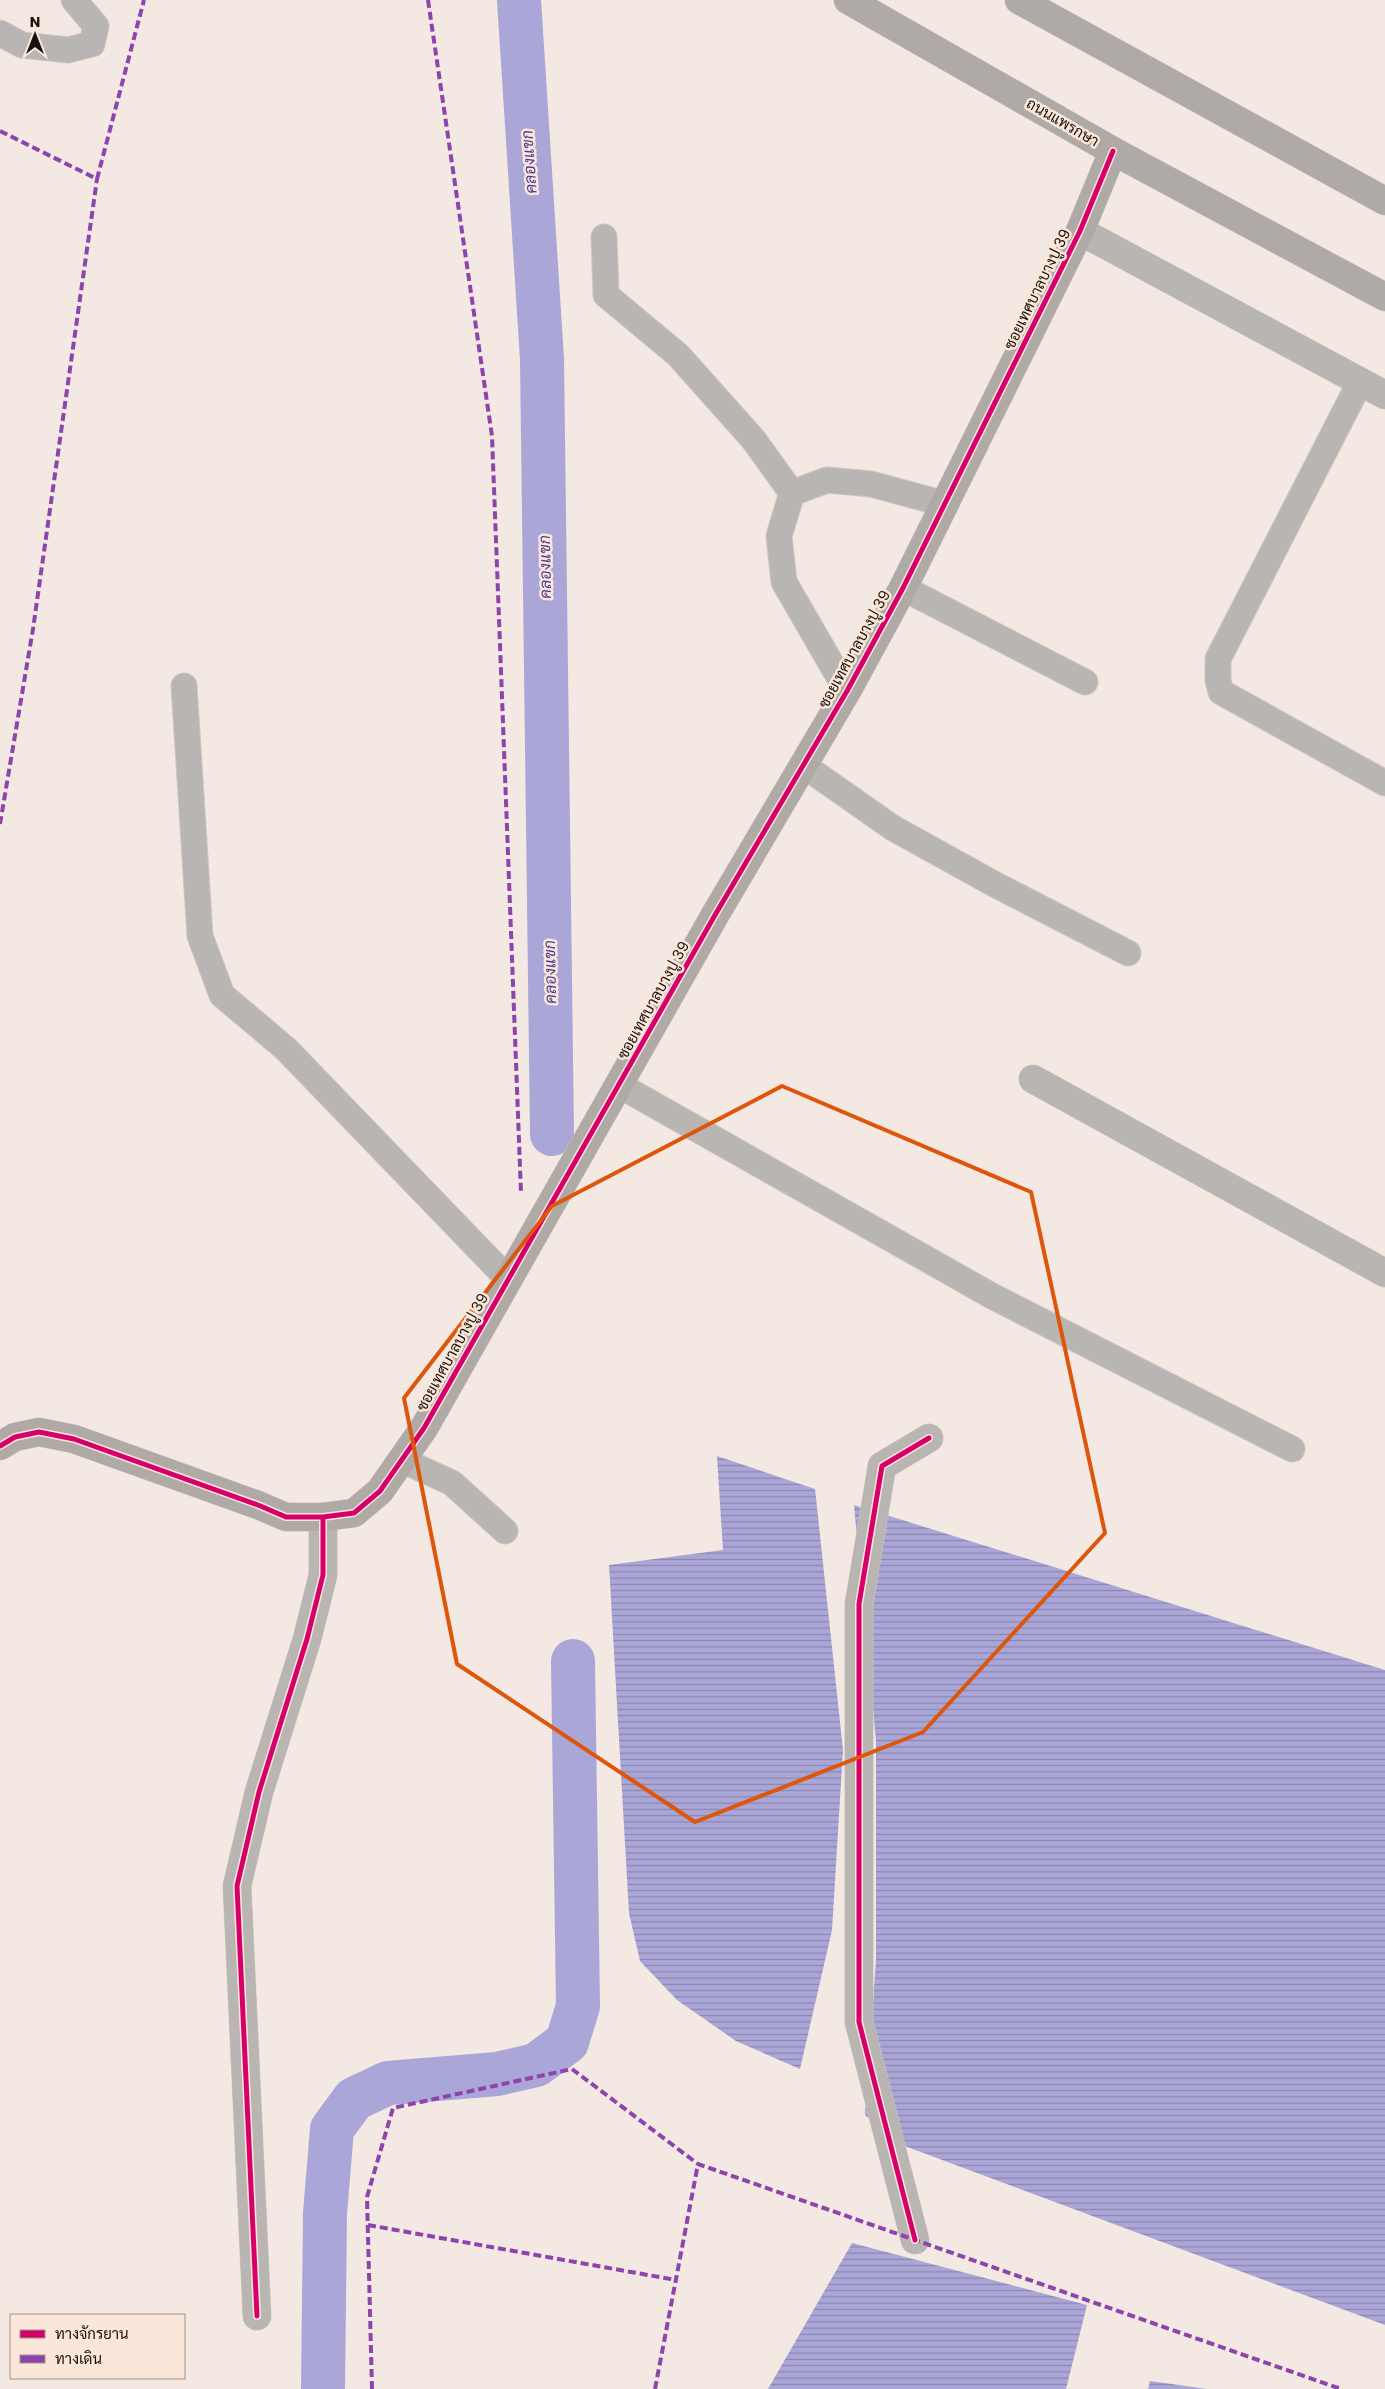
<svg xmlns="http://www.w3.org/2000/svg" width="1385" height="2389" font-family="Poppins,Sarabun,sans-serif">
	<style>
		.water { fill: url(#water-rules) }
		.lines { fill: none; stroke-linecap: round; stroke-linejoin: round }
		.canal { stroke: #aba6d8; stroke-width: 44 }
		.lane-casing { stroke: #cec6c1; stroke-width: 27 }
		.street-casing { stroke: #cec6c1; stroke-width: 29 }
		.secondary-casing { stroke: #cec6c1; stroke-width: 29 }
		.lane { stroke: #b9b5b2; stroke-width: 25 }
		.street { stroke: #b9b5b2; stroke-width: 28 }
		.secondary { stroke: #afaaa6; stroke-width: 28 }
		.quiet { stroke: #8e44ad; stroke-width: 4; stroke-dasharray: 8 4; stroke-linecap: butt }
		.cycleway-casing { stroke: #fbe7da; stroke-width: 8 }
		.cycleway { stroke: #d6006c; stroke-width: 5 }
		.marked { fill: none; stroke: #de550c; stroke-width: 4; stroke-linejoin: round }
		.labels { text-anchor: middle; dominant-baseline: central; stroke-width: 5; stroke-linejoin: round; paint-order: stroke }
		.street-label { font-size: 15px; fill: #19110b; stroke: #fbe7da }
		.water-label { font-size: 16px; font-style: italic; fill: #473b94; stroke: #fbe7da }
	</style>
	<defs>
		<pattern id="water-rules" width="6" height="5" patternUnits="userSpaceOnUse" patternTransform="scale(1.25)"><rect width="6" height="5" fill="#aba6d8"/><path d="M0 2.5h6" fill="none" stroke="#8a86ad"/></pattern>
	</defs>
	<rect width="100%" height="100%" fill="#f3e8e2"/>
	<!-- water -->
	<path class="water" d="M717,1456l98,33 28,261 -11,180 -32,139 -64,-28 -59,-41 -37,-39 -11,-48 -20,-348 114,-15z
		M854,1505l531,165v655l-483,-180 -37,-30 11,-155v-219z
		M852,2243l235,62 -21,84h-298z
		M1150,2381l57,8h-59z"/>
	<g class="lines">
		<!-- canal -->
		<path class="canal" d="M519,0l23,359 10,775
			M323,2389l2,-176 7,-84 22,-30 34,-16 109,-9 39,-9 31,-23 11,-36 -5,-345"/>
		<!-- lane casing -->
		<g class="lane-casing">
			<path id="lane" d="M0,33l22,12 46,5 24,-6 4,-18 -22,-26
				M604,237l2,58 72,60 75,84 39,54
				M1360,382l-142,277v21l3,12 164,91
				M903,588l182,94
				M184,686l16,250 22,59 64,54 222,230
				M847,691l-63,-109 -5,-46 13,-43 35,-13 44,4 74,20
				M803,765l90,63 103,57 132,68
				M619,1085l373,211 300,153
				M402,1460l50,23 53,48"/>
		</g>
		<!-- street casing -->
		<g class="street-casing">
			<path id="street" d="M1080,231l305,164
				M1033,1079l352,194
				M915,2240l-56,-218v-418l23,-138 47,-28
				M257,2316l-20,-430 22,-94 48,-153 16,-64v-58"/>
		</g>
		<!-- secondary casing -->
		<g class="secondary-casing">
			<path id="secondary" d="M848,0l265,151 272,146
				M1019,0l366,201
				M0,1446l15,-9 24,-5 35,7 184,66 28,12h37l31,-4 26,-22 44,-63 291,-513 132,-224 56,-103 177,-357 33,-80"/>
		</g>
		<!-- lane -->
		<use href="#lane" class="lane"/>
		<!-- street -->
		<use href="#street" class="street"/>
		<!-- secondary -->
		<use href="#secondary" class="secondary"/>
		<!-- quiet -->
		<path class="quiet" d="M428,0l64,436 29,757
			M0,131l97,48 47,-179
			M0,824l33,-195 64,-450
			M368,2225l308,55
			M372,2389l-5,-192 26,-89 179,-39 126,95
			M655,2389l43,-225 643,225"/>
		<!-- cycleway casing -->
		<g class="cycleway-casing">
			<path id="cycleway" d="M0,1446l15,-9 24,-5 35,7 184,66 28,12h37l31,-4 26,-22 44,-63 291,-513 132,-224 56,-103 177,-357 33,-80
				M915,2240l-56,-218v-418l23,-138 47,-28
				M257,2316l-20,-430 22,-94 48,-153 16,-64v-58"/>
		</g>
		<!-- cycleway -->
		<use href="#cycleway" class="cycleway"/>
	</g>
	<!-- marked area -->
	<path class="marked" d="M782,1086l249,106 74,341 -182,199 -228,90 -238,-158 -53,-266 148,-192z"/>
	<g class="labels">
		<!-- street labels -->
		<g class="street-label">
			<text transform="translate(1063 122) rotate(30)">ถนนแพรกษา</text>
			<text transform="translate(1037 289) rotate(-64)">ซอยเทศบาลบางปู 39</text>
			<text transform="translate(854 649) rotate(-61)">ซอยเทศบาลบางปู 39</text>
			<text transform="translate(653 1000) rotate(-61)">ซอยเทศบาลบางปู 39</text>
			<text transform="translate(452 1352) rotate(-61)">ซอยเทศบาลบางปู 39</text>
		</g>
		<!-- water labels -->
		<g class="water-label">
			<text transform="translate(529 162) rotate(-94)">คลองแขก</text>
			<text transform="translate(545 567) rotate(-91)">คลองแขก</text>
			<text transform="translate(550 972) rotate(-91)">คลองแขก</text>
		</g>
	</g>
	<!-- legend -->
	<rect x="10" y="2314" width="175" height="65" fill="#fbe7da" stroke="#a19187"/>
	<rect x="20" y="2330" width="25" height="8" fill="#d6006c" stroke="#a19187"/>
	<text x="55" y="2339" font-size="15" fill="#19110b">ทางจักรยาน</text>
	<rect x="20" y="2355" width="25" height="8" fill="#8e44ad" stroke="#a19187"/>
	<text x="55" y="2364" font-size="15" fill="#19110b">ทางเดิน</text>
	<!-- north arrow -->
	<g transform="translate(35 35)" stroke="#fbe7da" stroke-width="4" paint-order="stroke">
	<path d="M0-4L9 19L0 12L-9 19Z" fill="#19110b"/>
	<text y="-8" font-size="14" font-weight="bold" text-anchor="middle" fill="#19110b">N</text>
	</g>
</svg>
